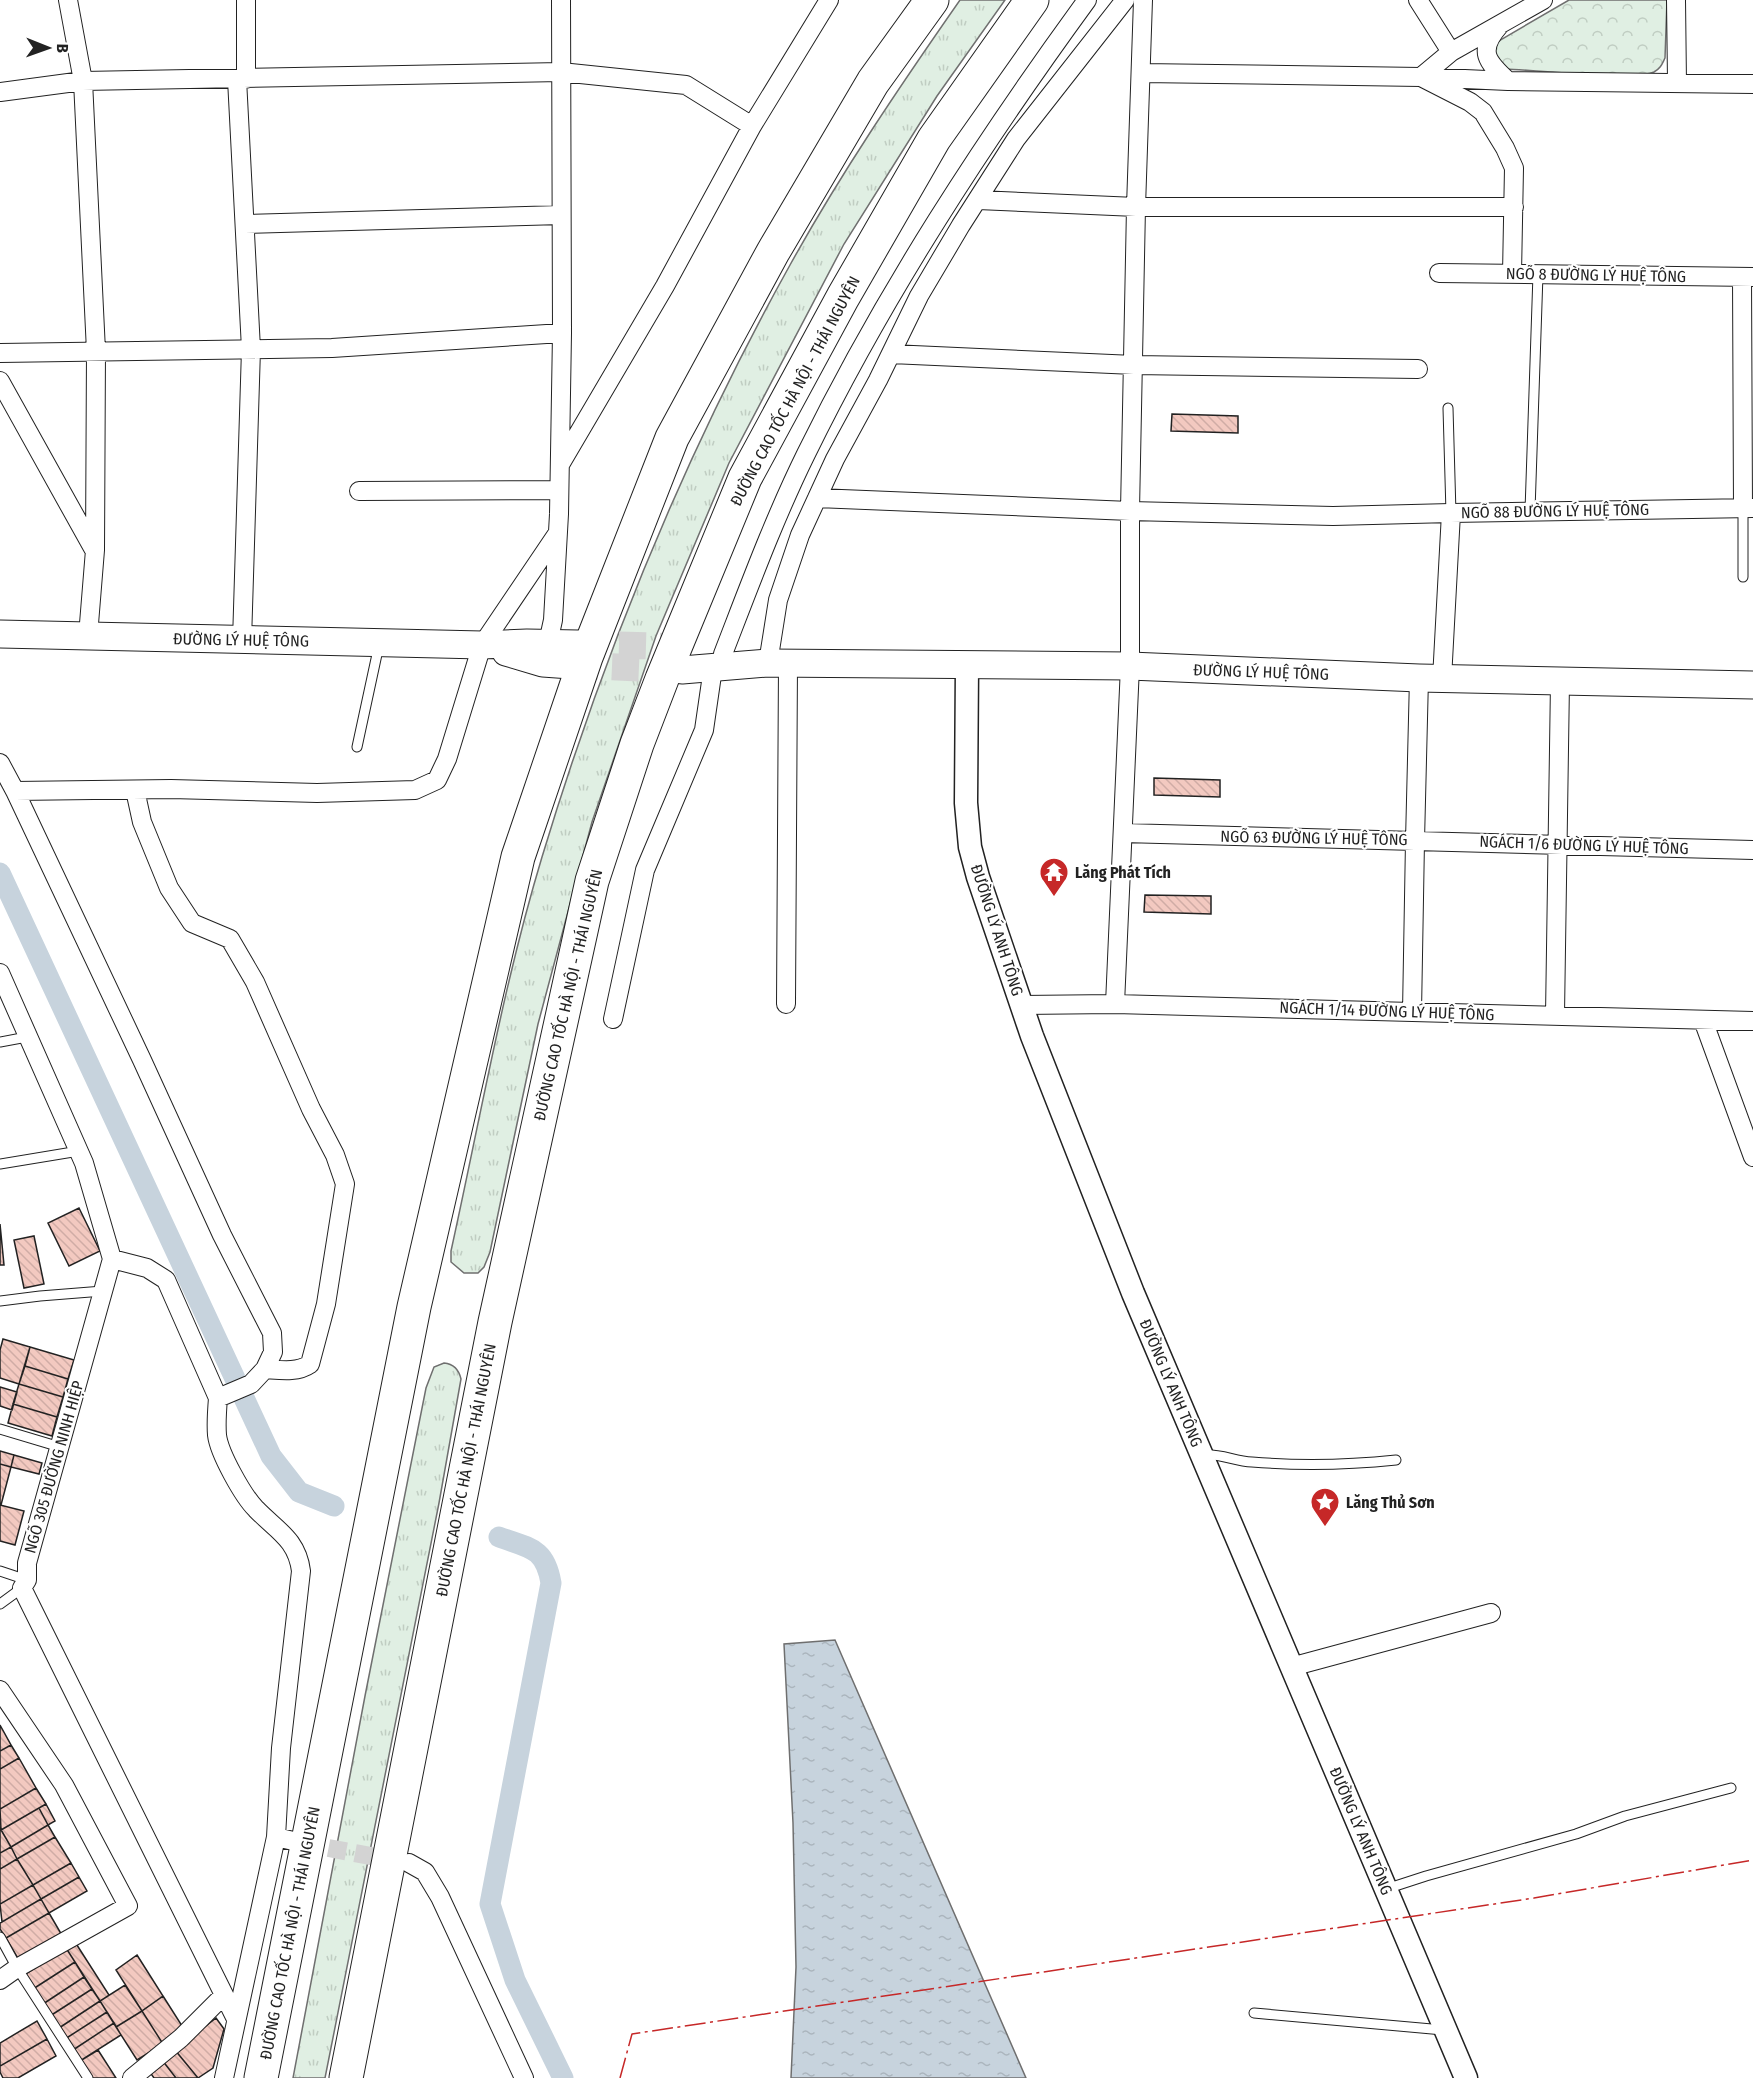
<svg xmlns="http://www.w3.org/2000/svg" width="1753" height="2078" font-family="'Fira Sans Condensed',sans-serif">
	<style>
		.grass { fill: url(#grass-tufts); stroke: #6f6f6f; stroke-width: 1.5 }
		.park { fill: url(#park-crowns); stroke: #6f6f6f; stroke-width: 1.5 }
		.water { fill: url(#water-ripples); stroke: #6f6f6f; stroke-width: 1.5 }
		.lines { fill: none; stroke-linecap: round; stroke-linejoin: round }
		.canal { stroke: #c7d3dd; stroke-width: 21 }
		.building { fill: url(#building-back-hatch); stroke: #222; stroke-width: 1.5 }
		.minor-tunnel { stroke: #d3d3d3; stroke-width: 18; stroke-dasharray: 18 9; stroke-linecap: butt }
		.secondary-tunnel { stroke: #d3d3d3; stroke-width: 27; stroke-dasharray: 27 14; stroke-linecap: butt }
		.service-casing { stroke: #222; stroke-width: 11 }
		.minor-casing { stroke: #222; stroke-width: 20 }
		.tertiary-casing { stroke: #222; stroke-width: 25 }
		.secondary-casing { stroke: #222; stroke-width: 29 }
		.motorway-casing { stroke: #222; stroke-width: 35 }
		.service { stroke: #fff; stroke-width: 9 }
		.minor { stroke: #fff; stroke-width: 18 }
		.tertiary { stroke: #fff; stroke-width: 22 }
		.secondary { stroke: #fff; stroke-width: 27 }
		.motorway { stroke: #fff; stroke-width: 33 }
		.power { stroke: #c62828; stroke-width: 1.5; stroke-dasharray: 21 4.5 3 4.5; stroke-linecap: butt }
		.labels { text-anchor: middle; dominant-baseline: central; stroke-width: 4.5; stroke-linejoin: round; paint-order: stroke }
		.street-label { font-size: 16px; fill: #222; stroke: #fff }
		.poi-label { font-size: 16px; font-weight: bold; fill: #222; stroke: #fff; text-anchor: start }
	</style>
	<defs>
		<pattern id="grass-tufts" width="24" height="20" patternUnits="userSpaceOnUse" patternTransform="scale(1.5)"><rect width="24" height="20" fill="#e0efe3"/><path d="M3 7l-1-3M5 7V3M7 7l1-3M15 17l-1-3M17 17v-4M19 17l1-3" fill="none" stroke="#c0cdc2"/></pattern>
		<pattern id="park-crowns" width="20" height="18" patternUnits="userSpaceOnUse" patternTransform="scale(1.5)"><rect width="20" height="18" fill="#e0efe3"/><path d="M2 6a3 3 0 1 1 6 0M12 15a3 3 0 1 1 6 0" fill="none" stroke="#c0cdc2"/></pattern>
		<pattern id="water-ripples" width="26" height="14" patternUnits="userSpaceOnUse" patternTransform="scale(1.5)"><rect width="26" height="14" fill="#c7d3dd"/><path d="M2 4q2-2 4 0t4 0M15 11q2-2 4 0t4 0" fill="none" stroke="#abb5bd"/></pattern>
		<pattern id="building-back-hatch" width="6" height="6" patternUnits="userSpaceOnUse" patternTransform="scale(1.5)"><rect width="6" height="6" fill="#f3c9c0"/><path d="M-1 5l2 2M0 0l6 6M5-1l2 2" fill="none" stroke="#d0aca5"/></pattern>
	</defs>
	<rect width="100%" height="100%" fill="#fff"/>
	<!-- grass -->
	<path class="grass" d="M960,0h45l-68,96 -93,148 -115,219 -73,173 -64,186 -54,202 -48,228 -6,15 -6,6h-14l-13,-11v-11c29,-131 52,-265 91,-394 62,-205 144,-405 248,-592 51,-92 110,-179 170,-265z
		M444,1363c10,1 15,7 17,16l-22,124 -114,575h-32l72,-382 61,-308 8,-21z"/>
	<!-- park -->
	<path class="park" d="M1569,0h98l-2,58c-3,6 -4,10 -11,14 -18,9 -121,-2 -148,-3l-8,-2 -5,-21 9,-7z"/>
	<!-- water -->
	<path class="water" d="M835,1640l191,438h-235l5,-111 -3,-144 -9,-179z"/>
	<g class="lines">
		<!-- canal -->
		<path class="canal" d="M0,873l271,583 28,36 35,14
			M499,1537c30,11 46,10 52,46l-61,321 25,76 48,98"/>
	</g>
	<!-- building -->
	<path class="building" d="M1172,414l66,2v17l-67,-2z
		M1154,778l66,2v17l-66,-2z
		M1145,895l66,1v18l-67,-2z
		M79,1208l21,43 -31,15 -21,-43z
		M0,1224l4,41h-4z
		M34,1236l10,48 -20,4 -10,-48z
		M3,1339l27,8 -11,37 -19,-6v-28z
		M30,1347l44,13 -6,19 -43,-13z
		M25,1366l43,13 -5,18 -44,-13z
		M19,1384l44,13 -6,20 -44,-13z
		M0,1387l17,5 -5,18 -12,-4z
		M13,1404l44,13 -5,19 -44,-13z
		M0,1451l14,4 -3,12 -11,-3z
		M14,1455l28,8 -3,11 -28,-7z
		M0,1464l11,3 -10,38h-1z
		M0,1505l24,6 -9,34 -15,-4z
		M0,1725l11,20 -11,6z
		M11,1745l8,13 -19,11v-18z
		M19,1758l17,30 -36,21v-40z
		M36,1788l10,16 -45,26 -1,-21z
		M46,1804l9,17 -7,4 -9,-17z
		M39,1808l9,17 -37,22 -10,-17z
		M48,1825l7,12 -38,22 -6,-12z
		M0,1828l11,19 -11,6z
		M55,1837l16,26 -38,22 -16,-26z
		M11,1847l6,12 -17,10v-16z
		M17,1859l16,26 -33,19v-35z
		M71,1863l8,14 -38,22 -8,-14z
		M79,1877l8,14 -38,22 -8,-14z
		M33,1885l8,14 -39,23 -2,-18z
		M41,1899l8,14 -43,25 -6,-9v-6z
		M49,1913l14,24 -43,25 -14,-24z
		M75,1942l34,53 -9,6 -34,-53z
		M66,1948l9,14 -42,27 -9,-14z
		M137,1955l26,41 -21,15 -26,-41z
		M75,1962l9,15 -41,27 -10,-15z
		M84,1977l8,12 -42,27 -7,-12z
		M125,1985l17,26 -26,16 -16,-26z
		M92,1989l8,12 -41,27 -9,-12z
		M163,1996l21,33 -21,15 -21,-33z
		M100,2001l7,11 -42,27 -6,-11z
		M142,2011l21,33 -26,16 -21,-33z
		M107,2012l7,11 -41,27 -8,-11z
		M216,2018l8,11 -11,39 -15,10 -23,-28z
		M37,2021l10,18 -47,27v-23z
		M114,2023l7,12 -41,26 -7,-11z
		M47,2039l9,17 -38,22h-15l-3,-6v-6z
		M98,2050l18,28h-25l-11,-17z
		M175,2050l23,28h-22l-14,-18z
		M162,2060l14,18h-22l-5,-7z"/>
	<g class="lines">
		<!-- minor-tunnel -->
		<path class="minor-tunnel" d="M302,1843l95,18"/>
		<!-- secondary-tunnel -->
		<path class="secondary-tunnel" d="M578,644l110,3
			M571,665l111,5"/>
		<!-- service casing -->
		<g class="service-casing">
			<path id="service" d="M1448,408l3,105
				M1530,511l8,-237
				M1743,577v-68
				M357,747l22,-102
				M0,1042l27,-5
				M0,1164l79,-13
				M0,1301l40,-5 63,-5
				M0,1429l60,18
				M1202,1455c18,-2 32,6 50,7 49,4 96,3 144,-2
				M0,1571l27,9
				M0,1604l22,-16
				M1386,1889l40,-13 150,-42 49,-18 106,-28
				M0,1937l17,31 71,110
				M1254,2013l189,17"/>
		</g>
		<!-- minor casing -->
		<g class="minor-casing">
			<path id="minor" d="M68,0l15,81 13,270 -1,199 -7,86
				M246,0v79
				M1418,0l33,52 -30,25 49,25 13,10 22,36 9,20 -2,106
				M1676,0l1,82
				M1499,26c-22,25 -12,36 9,55
				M1451,52l92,-52
				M1142,73l279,4 87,4 245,3
				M237,79l14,270 -9,292
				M0,92l83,-11 478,-9 125,13 66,41
				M978,200l158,7h378
				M245,224l316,-9
				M1439,273l314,4
				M1742,277l1,232
				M0,353l332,-5 230,-15
				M891,354l243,11 284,4
				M0,381l94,169
				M561,463l104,-177 87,-160 77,-126
				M359,491l200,-1
				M817,498l313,13 203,5 118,-3
				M546,652l7,-32 6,-106 3,-181 -1,-333
				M723,654c26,-67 51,-135 83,-200 79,-161 176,-310 281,-454
				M768,663l10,-63 22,-65 35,-76 43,-79 41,-84 42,-71 55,-86 109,-139
				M1442,679l9,-166 302,-5
				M0,763l15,28 127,269 80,175 50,98 1,19 -8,17 -14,15 -33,14c-1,12 -2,25 -1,37 2,18 26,61 39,74 20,21 41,30 45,62l-20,177 -5,89 26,6
				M135,790l7,32 27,66 23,35 38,16 25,43 56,127 24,46 10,29 -19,120 -16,60c-13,9 -30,6 -45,5
				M15,791l156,-2 146,4 98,-3 22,-10 10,-21 35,-114 75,-111
				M1123,833l292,8 4,-163
				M0,973l84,190 28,96 -85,304v17l-5,8 214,431
				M786,1004l2,-340
				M1115,1004l15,-338v-155l6,-304 7,-207
				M1021,1005l94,-1 638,17
				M1412,1012l3,-171 338,9
				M1555,1015l5,-333
				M613,1019l32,-149 59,-140 9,-62
				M1703,1020l50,137
				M112,1259l35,9 19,12 52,118
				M1291,1667l200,-54
				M0,1690l64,95 64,121 -111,62 -17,12
				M409,1863l16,9 15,25 84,181
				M132,2078l49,-40 43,-43
				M224,2078l52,-241"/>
		</g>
		<!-- tertiary casing -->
		<g class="tertiary-casing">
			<path id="tertiary" d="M967,665l-1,138 4,44 8,30 54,159 101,257 333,785"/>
		</g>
		<!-- secondary casing -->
		<g class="secondary-casing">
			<path id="secondary" d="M0,634l482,11 45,-2 51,1
				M506,652l37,11 28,2
				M682,670l86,-7 362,3 289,12 334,7"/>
		</g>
		<!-- motorway casing -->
		<g class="motorway-casing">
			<path id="motorway" d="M261,2078l153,-771 104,-450 68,-200 86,-219 101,-186 100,-170 59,-82
				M346,2078l149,-756 97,-441 45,-137 25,-65 83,-201 98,-181 91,-158 98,-139"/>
		</g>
		<!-- service -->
		<use href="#service" class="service"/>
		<!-- minor -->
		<use href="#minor" class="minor"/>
		<!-- tertiary -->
		<use href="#tertiary" class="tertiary"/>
		<!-- secondary -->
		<use href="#secondary" class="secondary"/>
		<!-- motorway -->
		<use href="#motorway" class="motorway"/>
		<!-- power -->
		<path class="power" d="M620,2078l12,-44 902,-136 219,-38"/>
	</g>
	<!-- icons -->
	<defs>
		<g id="temple-pin" transform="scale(1.5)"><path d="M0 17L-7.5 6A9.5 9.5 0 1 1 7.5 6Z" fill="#c62828" stroke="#fff"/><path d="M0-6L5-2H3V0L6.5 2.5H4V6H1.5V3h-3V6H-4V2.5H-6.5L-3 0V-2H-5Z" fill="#fff"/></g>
		<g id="sight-pin" transform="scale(1.5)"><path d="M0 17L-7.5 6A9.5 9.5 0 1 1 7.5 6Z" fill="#c62828" stroke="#fff"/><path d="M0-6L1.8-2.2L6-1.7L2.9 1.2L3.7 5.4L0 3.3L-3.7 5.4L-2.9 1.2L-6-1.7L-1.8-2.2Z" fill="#fff"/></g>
	</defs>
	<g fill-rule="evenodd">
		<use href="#temple-pin" x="1054" y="872"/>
		<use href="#sight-pin" x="1325" y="1502"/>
	</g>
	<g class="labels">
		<!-- street labels -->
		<g class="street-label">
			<text transform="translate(1596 275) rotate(1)">NGÕ 8 ĐƯỜNG LÝ HUỆ TÔNG</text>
			<text transform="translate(795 391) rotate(-62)">ĐƯỜNG CAO TỐC HÀ NỘI - THÁI NGUYÊN</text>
			<text transform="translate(1555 511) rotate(-1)">NGÕ 88 ĐƯỜNG LÝ HUỆ TÔNG</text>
			<text transform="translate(241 640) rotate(1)">ĐƯỜNG LÝ HUỆ TÔNG</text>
			<text transform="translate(1261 672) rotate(2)">ĐƯỜNG LÝ HUỆ TÔNG</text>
			<text transform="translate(1314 838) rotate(1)">NGÕ 63 ĐƯỜNG LÝ HUỆ TÔNG</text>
			<text transform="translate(1584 845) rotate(2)">NGÁCH 1/6 ĐƯỜNG LÝ HUỆ TÔNG</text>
			<text transform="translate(997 930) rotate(72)">ĐƯỜNG LÝ ANH TÔNG</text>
			<text transform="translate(568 995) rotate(-77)">ĐƯỜNG CAO TỐC HÀ NỘI - THÁI NGUYÊN</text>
			<text transform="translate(1387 1011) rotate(2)">NGÁCH 1/14 ĐƯỜNG LÝ HUỆ TÔNG</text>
			<text transform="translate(1171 1383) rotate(67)">ĐƯỜNG LÝ ANH TÔNG</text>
			<text transform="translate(54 1467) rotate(-74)">NGÕ 305 ĐƯỜNG NINH HIỆP</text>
			<text transform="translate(466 1470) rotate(-79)">ĐƯỜNG CAO TỐC HÀ NỘI - THÁI NGUYÊN</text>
			<text transform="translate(1361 1831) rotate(67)">ĐƯỜNG LÝ ANH TÔNG</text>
			<text transform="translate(290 1933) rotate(-79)">ĐƯỜNG CAO TỐC HÀ NỘI - THÁI NGUYÊN</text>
		</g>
		<!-- poi labels -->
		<g class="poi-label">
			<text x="1075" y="872">Lăng Phát Tích</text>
			<text x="1346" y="1502">Lăng Thủ Sơn</text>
		</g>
	</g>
	<!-- north arrow -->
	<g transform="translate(48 48) rotate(91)" stroke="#ffffff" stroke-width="4.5" paint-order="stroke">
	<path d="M0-4.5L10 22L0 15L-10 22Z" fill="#222222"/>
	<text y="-9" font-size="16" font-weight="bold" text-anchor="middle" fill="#222222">B</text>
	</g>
</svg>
